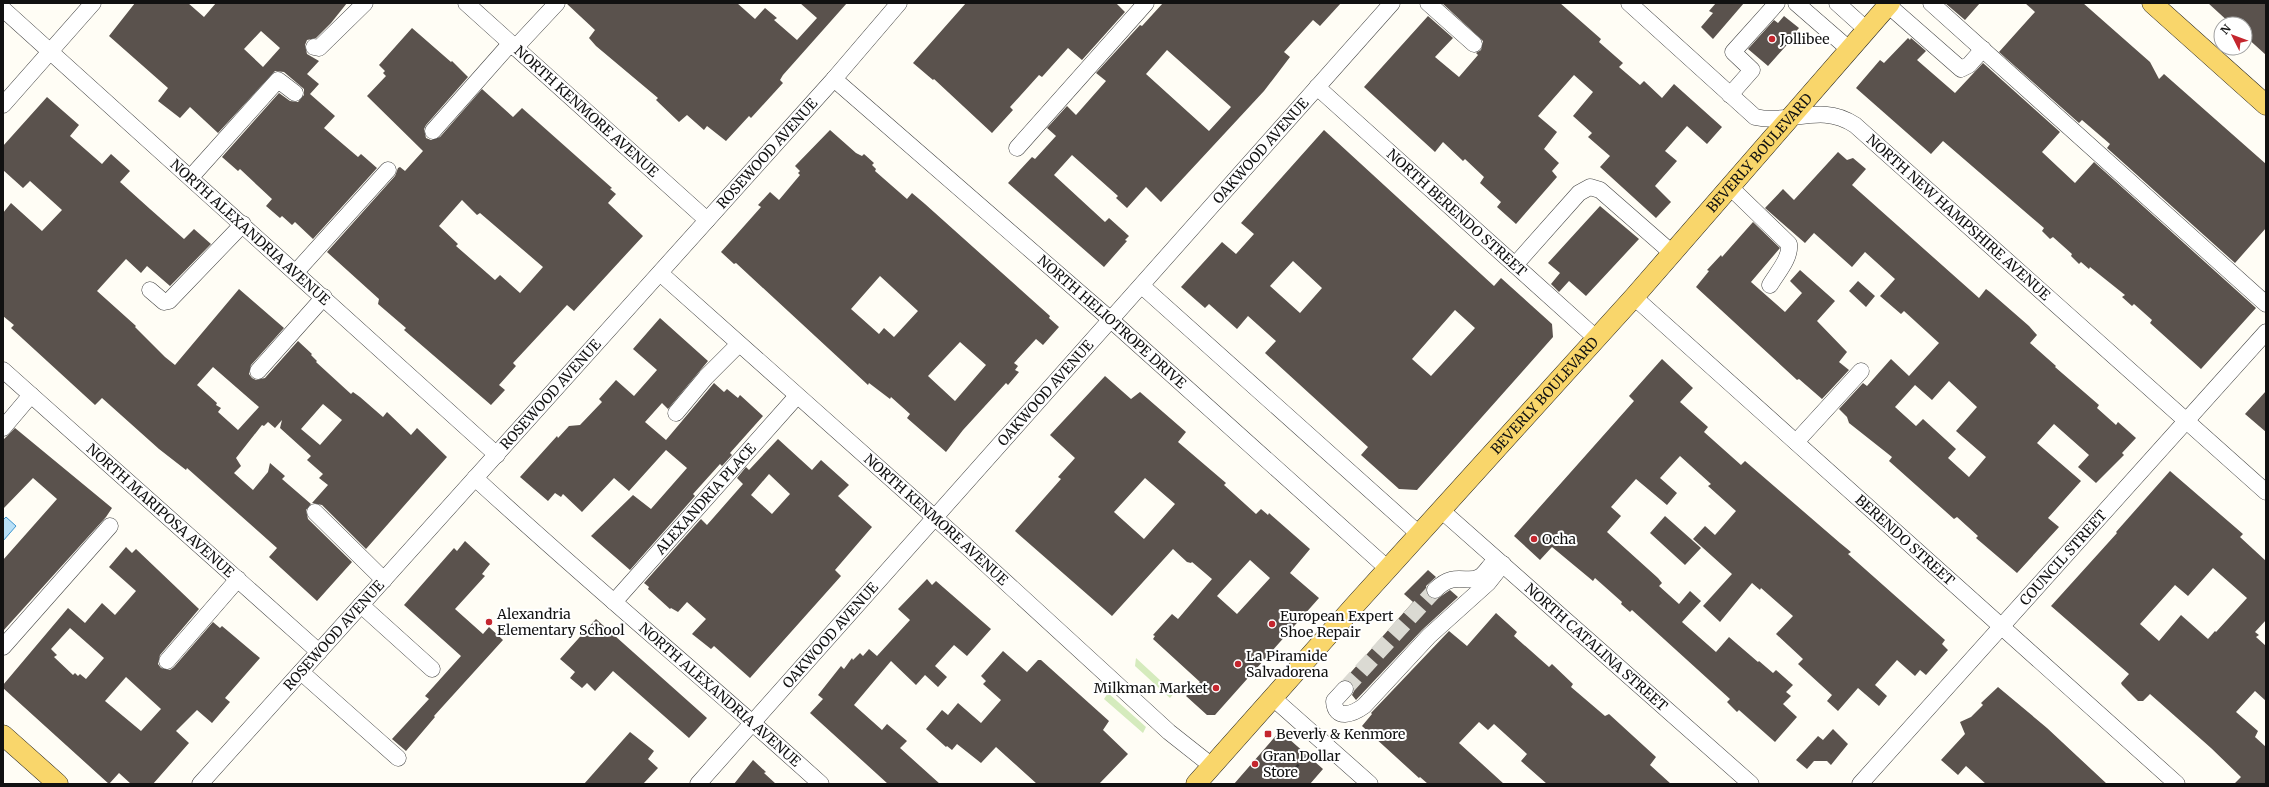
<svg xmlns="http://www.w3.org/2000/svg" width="2269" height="787" font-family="Merriweather,serif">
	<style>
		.green { fill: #d5ebbd }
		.water { fill: #b9e0f7; stroke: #3f96cf }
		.building { fill: #5a524d; fill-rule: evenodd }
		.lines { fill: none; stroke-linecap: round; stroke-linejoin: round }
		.minor-tunnel { stroke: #dbdad3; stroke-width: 16; stroke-dasharray: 16 8; stroke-linecap: butt }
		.minor-casing { stroke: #444; stroke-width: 17 }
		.major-casing { stroke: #222; stroke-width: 21 }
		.path { stroke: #333; stroke-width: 2.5; stroke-dasharray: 4 2; stroke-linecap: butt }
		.minor { stroke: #fff; stroke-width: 16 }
		.major { stroke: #f9d66b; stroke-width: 20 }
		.poi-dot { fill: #c4262e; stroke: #fff; stroke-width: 1.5 }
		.labels { text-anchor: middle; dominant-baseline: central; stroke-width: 4; stroke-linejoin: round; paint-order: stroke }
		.poi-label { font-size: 14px; fill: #111; stroke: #fff; text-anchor: start }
		.street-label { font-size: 14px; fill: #111; stroke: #fff }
	</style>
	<rect width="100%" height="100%" fill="#fffdf5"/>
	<!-- green -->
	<path class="green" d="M1136,658l38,35 -4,5 -35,-32z
		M1108,693l38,34 -3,6 -39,-34z"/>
	<!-- water -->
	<path class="water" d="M6,517l10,9 -13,15v-21z"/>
	<!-- building -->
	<path class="building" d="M135,3h53l16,14 12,-14h131l-16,20 -15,15 -9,2 -2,5 2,9 12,7 -12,13 12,10 -9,10 25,22 -11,12 34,29 3,-3 16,14 -64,71 -18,-17 -3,3 -10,-9 -2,2 -14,-12 6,-7 -32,-30 -2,2 -16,-14 57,-64 11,8 8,1 6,-7v-6l-20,-17 -9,-1 -57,62 -28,-26 -10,11 -22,-17 10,-13 -59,-52zM261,31l19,17 -17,19 -19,-18z
		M566,3h171l18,16 10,-11 12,10 -3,2 23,20 20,-22 -17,-15h47l-64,72 -3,5 3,3 -32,35 -2,-2 -23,25 -19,-15 -3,4 -17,-15 -8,7 -23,-22 2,-2 -62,-52 -7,-8 6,-8z
		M966,3h150l9,9 -43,48 -14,-12 -26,29 -3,-2 -29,32 3,3 -21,23 -58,-54 -1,1 -20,-17z
		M1163,3h178l-21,23 -7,-6 -29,32 6,5 -26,34 -103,111 -15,-15 -19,21 -11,-10 2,-2 -46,-41 -18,20 51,47 4,-4 20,18 -4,4 2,1 -23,26 -96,-84 24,-26 3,2 21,-23 -9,-8 20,-22 9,9 30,-34 -10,-8 44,-48 2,1zM1167,50l64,57 -22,24 -63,-57z
		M1442,3h118l41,36 -2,3 24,21 -4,4 21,18 4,-4 18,17 12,-14 48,43 -15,17 -20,-18 -22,25 12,10 -22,25 16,16 -15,16 -56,-51 10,-11 -22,-19 4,-4 -19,-17 20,-24 -19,-17 -36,41 19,16 -13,17 15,14 -7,8 5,6 -41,47 -19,-17 4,-5 -21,-19 4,-6 -19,-18 -2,2 -20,-19 -8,10 -71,-65 64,-71 25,22 -18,19 24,20 19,-22 -2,-2 5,-3 2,-9z
		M1716,3h28l-31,36 -12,-12 12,-14 -4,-2z
		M1945,3h35l-15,17z
		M2025,3h58l67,59 9,17 5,-5 102,90v64l-31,35 -128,-115 3,-4 -28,-24 -3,3 -80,-71 36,-40z
		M2208,3h58v52l-21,-19v-12h-14z
		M1784,16l15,12 -7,8 2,1 -26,29 -20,-17 26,-29 4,3z
		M412,28l39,34 1,-1 16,16 -42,48 -2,4 2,9 5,2 9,-3 42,-48 31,28 9,-9 90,80 -2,1 6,5 -8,9 35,33 -69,75 -7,-6 -54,58 3,3 -17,19 6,5 -14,15 -87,-75 2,-2 -28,-24 1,-5 -52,-47 68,-76 3,-8 2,-1 5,4 18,-20 -56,-55 19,-20 -3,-3 2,-2 -6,-6zM462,200l15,15 3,-2 63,54 -23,26 -20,-18 -5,5 -39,-34 2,-2 -19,-18z
		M1908,38l2,2 1,-2 15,13 -9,9 38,33 28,-30 77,69 -18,20 33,31 19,-21 162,146 -55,61 -51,-46 2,-3 -18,-16 -2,2 -10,-9 3,-2 -35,-28 -1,2 -8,-7 -2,2 -8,-8 1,-2 -19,-17 -3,2 -8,-8 2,-3 -7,-6 -94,-81 -12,13 -75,-66 24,-28 4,3z
		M47,97l32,28 -9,11 32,28 9,-10 19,17 -10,11 30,27 34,30 10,-10 17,15 -41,42 -23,-20 -6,7 -15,-14 -29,32 39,35 -1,1 30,30 10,8 64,-76 45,39 -33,37 -2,9 3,4 4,2 9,-2 33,-37 14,13 -1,1 6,6 -1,1 35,32 2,-2 7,5 23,20 4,-5 24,23 6,-7 30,29 -81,92 -44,-44 -10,-2 16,-18 -9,-7 4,-4 -16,-14 4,-4 -31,-28 2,-8 -7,8 -7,-6 -4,4 -2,-1 -26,33 5,8 -7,7 19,17 15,-18 2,-9 15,13 -3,3 29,25 -5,6 2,9 44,43 -35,39 -48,-44 8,-9 -90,-80 -1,2 -27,-21 -57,-51 -7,7 -84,-77 3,-3 -11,-9v-103l8,-10 31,28 20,-21 -32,-29 -7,7 -20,-18v-24zM213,367l46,40 -21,23 -20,-18 3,-4 -5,-3 1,-2 -20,-18zM323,404l19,16 -22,25 -19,-16z
		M830,130l26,23 6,3 2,-2 10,9 -2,2 4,4 -1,2 32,28 5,-6 13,11 125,112 -1,2 10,9 -16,18 -7,-6 -22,24 4,3 -3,4 4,2 -11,13 -2,-2 -43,47 -17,22 -39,-34 3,-4 -19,-17 -1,2 -21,-16 -1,2 -132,-122 -2,1 -13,-12 40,-45 -3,-2 12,-13 9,8 21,-25 -2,-2 2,-2 -5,-5zM880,276l38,35 -24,26 -10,-9 -5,6 -28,-25zM960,342l26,23 -31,36 -27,-25z
		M1324,130l170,156 7,-8 51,46 1,13 -136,153 -18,-1 -38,-34 7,-8 -103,-94 11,-12 -28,-25 -11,13 -28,-25 -4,4 -24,-21 41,-45 14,12 18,-20 -13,-11zM1293,261l29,27 -22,25 -30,-27zM1455,310l20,18 -44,48 -19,-17z
		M1838,152l9,8 6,-2 13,11 -14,16 127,113 7,-9 4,3 39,34 8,9 -7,8 26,23 -1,1 44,38 -2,3 19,17 2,-3 18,16 -14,15 2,2 -28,28 -18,-16 11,-12 -35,-31 -17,19 44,38 -33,37 11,9 -42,46 -41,-35 2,-2 -21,-19 -3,2 -65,-58 3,-4 -43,-34 -2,-6 -8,-8 24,-26 4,3 24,-27 18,17 30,-33 -35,-32 -3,3 -21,-18 15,-17 -30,-27 -13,15 -38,-34 -9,10 -40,-35 18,-19 11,11zM1949,381l28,26 -21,24 30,26 -17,20 -21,-19 8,-9 -33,-30 -7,7 -21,-19 20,-22 17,15z
		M1600,206l39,33 -53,57 -17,-15 -10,11 -8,-8 9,-11 -12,-10z
		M1753,222l27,26 -29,34 34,30 17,-19 -12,-12 10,-11 35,31 -18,20 30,31 -8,10 10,8 -27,29 -23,-20 -2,1 -101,-93 13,-16 -2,-1 14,-15 1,2z
		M1858,281l17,15 -9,11 -17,-16z
		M660,318l48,43 -40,48 -6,-6 -17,19 21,18 48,-57 10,9 3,-3 11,9 2,-3 23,21 -33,37 2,2 -10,11 -2,-2 -27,30 2,2 -65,74 -39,-34 42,-41 18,14 36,-41 -21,-18 -37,41 -15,-13 -32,34 -19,-18 -2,3 -6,-4 -7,8 -28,-24 37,-41 1,2 11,-12 11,-1 22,-23 -3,-3 17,-19 18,16 23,-26 -24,-21z
		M1662,359l31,29 -13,14 28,25 -4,5 37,33 4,-4 95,82 11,9 -3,2 97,86 -3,4 6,6 -22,25 -6,-5 -5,6 -18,-16 -22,25 12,11 -8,10 -21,-18 -20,23 -11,-10 5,-6 -34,-31 5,-5 -27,-25 17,-18 -32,-28 -1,2 -8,-7 -32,39 -17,-16 29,-32 -39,-35 12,-13 10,9 21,-24 -28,-25 3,-2 -31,-28 -20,22 17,15 -10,12 -31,-26 -25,28 10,9 -14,16 51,46 4,5 -3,3 20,18 11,-13 11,10 -19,21 34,30 13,-15 29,25 1,-1 14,12 3,-3 17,15 -7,7 5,4 -8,8 14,13 -22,25 -36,-32 -2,2 -10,-10 3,-3 -98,-89 -2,2 -9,-8 1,-2 -27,-24 -2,3 -41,-34 -12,13 -26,-24 120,-135 -5,-5z
		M1105,376l26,23 9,-7 46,40 -8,10 48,41 -2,2 32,29 5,-5 7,6 1,-2 41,36 -20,24 29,25 -104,117h-8l-21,-19 14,-14 -47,-43 2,-3 -2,-1 19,-21 6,5 34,-40 -20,-17 -1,1 -4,-1 -14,-13 -61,67 -97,-85 46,-52 -3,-2 17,-19 -25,-23zM1145,478l30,26 -31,35 -30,-27zM1250,560l20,18 -33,36 -20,-18z
		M2266,391v41l-21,-18z
		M15,428l97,80 -6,9 -103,114v-71l54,-61 -24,-21 -30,31v-69z
		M778,439l34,31 9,-10 28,25 -11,11 34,31 -37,43 6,6 -91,102 -36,-32 -3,3 -19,-15 14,-15 -19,-17 -9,10 -7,-4 -1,1 -22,-20 1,-2 -5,-4 57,-64 6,6 36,-41 -6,-6 9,-11 3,3zM769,474l21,20 -18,20 -21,-19z
		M2170,471l73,63 -3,3 26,24v59l-11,12 4,3 -3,2 10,9v55l-11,-10 -19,21 22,19 -3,6 11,10v37h-32l7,-7 -30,-29 -61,-54 -7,7h-5l-16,-16 -1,-2 8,-9 -78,-68 66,-73 -1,-1zM2213,568l34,30 -31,34 -1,-1 -7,8 -27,-24 -22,26 -19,-17 35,-39 13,11z
		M1665,516l36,32 -16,17 -35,-32z
		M465,541l25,23 -8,10 3,2 -30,33 28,25 6,-7 14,13 -69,76 1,1 -29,34 -14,-12 37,-40 -4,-3 36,-40 -57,-51 50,-57 3,3z
		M126,547l6,6 4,-4 63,60 -39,46 -2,9 3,4 9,2 4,-3 39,-45 7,6 2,-2 38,32 -35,40 5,4 -18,21 -15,-13 -21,21 13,12 -36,41h-22l-12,-11 -10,11 -106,-96v-3l65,-77 17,15 17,-20 13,12 21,-24 -27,-24zM70,628l34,30 -18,21 -6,-5 -2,2 -3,-3 -2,2 -19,-18 3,-2 -6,-6zM126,677l35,32 -20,22 -36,-30z
		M1428,570l8,7 -10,9 2,10 9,3 13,-9 8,7 -36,33 -66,70 -4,-5 2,-4 -2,-9 -8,-2 69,-78 -9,-8z
		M927,579l5,6 4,-4 55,48 -24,27 -13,-11 -19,21 12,11 -9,10 -13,-12 -9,10 -25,-24 -37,44 28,25 5,-6 20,17 -7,7 40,36h-52l-78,-71 13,-14 -5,-4 23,-29 3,3 8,-11 1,2 7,-7 3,3 6,-7 8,7 33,-36 -12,-11z
		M1496,613l21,19 -3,4 35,31 3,-3 21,20 -2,3 34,29 4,-2 47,43 -6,8 21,19h-124l-26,-23 6,-7 -33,-30 -6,6 -9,-8 -20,21 45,41h-76l-8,-7 -1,1 -57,-52 10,-12 -1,-1 78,-82 18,15z
		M596,619l111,99 -18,20 -76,-67 -18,20 -8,-8 -5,5 -12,-10 5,-6 -15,-13z
		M1003,651l24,21 11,-12h3l68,61 -6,9 25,24 -29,30h-62l-41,-37 -15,16 -24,-19 -5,6 -5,-4 -1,1 -20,-18 16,-19 6,5 10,-12 23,20 20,-23 -18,-16 3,-3 -5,-5z
		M1998,687l49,41 60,56h-121l-20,-18 -8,9 -17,-15 24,-26 -5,-12 11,-5 12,-12 -2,-2z
		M1833,729l15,15 -17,21 -4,-4h-13l-7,8 -11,-9 22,-24 5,4z
		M1280,731l43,38 -13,15h-76z
		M630,732l24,19 -6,8 10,9 -15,16h-59z
		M753,760l13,12 -2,1 12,11h-42z"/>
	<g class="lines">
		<!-- minor-tunnel -->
		<path class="minor-tunnel" d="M1345,689l90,-99"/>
		<!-- minor casing -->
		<g class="minor-casing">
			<g id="minor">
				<path id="s1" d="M466,3l241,217"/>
				<path d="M1428,3l46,41"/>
				<path id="s2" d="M1629,3l126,114c35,8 66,-15 100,8l411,367"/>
				<path d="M1796,3l54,47"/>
				<path d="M1837,3l30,27"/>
				<path d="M1931,3l335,301"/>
				<path d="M1888,5l73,64 8,-4 14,-16"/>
				<path id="s3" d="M3,9l494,446"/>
				<path d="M314,47l5,1 46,-45"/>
				<path d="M515,48l42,-45"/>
				<path id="s4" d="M834,79l277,241 276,248"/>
				<path id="s5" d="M1317,87l279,251"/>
				<path d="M1730,95l22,-25 -19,-18 44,-49"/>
				<path d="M3,105l90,-102"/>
				<path d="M433,131l77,-87"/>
				<path d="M1017,148l129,-145"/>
				<path d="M191,177l87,-97 17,13"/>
				<path d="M1730,187l59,57c2,14 -12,29 -19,41"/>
				<path d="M1515,265l64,-72 11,-6 10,3 72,63"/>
				<path d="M296,272l92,-102"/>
				<path id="s6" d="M660,273l292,260 217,199 43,34"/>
				<path d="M1142,286l277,248"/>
				<path d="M150,290l14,12 5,-1 74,-77"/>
				<path id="s7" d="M1634,297l543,487"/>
				<path id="s8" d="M3,370l316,282"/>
				<path d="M258,371l66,-74"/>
				<path d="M676,413l30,-36 33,-33"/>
				<path d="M3,428l28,-33"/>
				<path d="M1796,442l65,-71"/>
				<path id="s9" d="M475,478c113,104 232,203 346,306"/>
				<path id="s10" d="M1441,510l310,274"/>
				<path d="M315,512l69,68"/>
				<path d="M1435,590c21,-21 33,-4 46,-14 4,-3 7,-8 11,-12"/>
				<path id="s11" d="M614,602l183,-206"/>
				<path d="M361,605l71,64"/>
				<path d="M3,647l107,-121"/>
				<path d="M167,661l71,-82"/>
				<path d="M301,672l97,86"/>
				<path d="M1345,689l-11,12c1,20 19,13 30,5l65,-70 59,-53 15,-19"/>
				<path d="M1273,698l97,86"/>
				<path id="s12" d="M200,784l634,-705 65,-76"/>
				<path id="s13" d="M698,784l694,-781"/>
				<path id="s14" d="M1860,784l406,-452"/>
			</g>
		</g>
		<!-- major casing -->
		<g class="major-casing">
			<g id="major">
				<path d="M2152,3l114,102"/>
				<path d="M3,735l55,49"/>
				<path id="s15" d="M1196,784l159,-179 279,-308 256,-294"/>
			</g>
		</g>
		<!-- path -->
		<path class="path" d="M1292,772l16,-18"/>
		<!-- minor -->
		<use href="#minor" class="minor"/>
		<!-- major -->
		<use href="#major" class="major"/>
	</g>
	<!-- markers -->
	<g class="poi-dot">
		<circle cx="1772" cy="39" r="4"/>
		<circle cx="1534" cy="539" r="4"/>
		<circle cx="489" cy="622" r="4"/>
		<circle cx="1272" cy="624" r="4"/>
		<circle cx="1238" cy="664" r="4"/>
		<circle cx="1216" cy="688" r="4"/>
		<rect x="1264" y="730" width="8" height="8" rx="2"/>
		<circle cx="1255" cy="764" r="4"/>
	</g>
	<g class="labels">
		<!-- poi labels -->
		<g class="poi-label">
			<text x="1780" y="39">Jollibee</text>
			<text x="1542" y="539">Ocha</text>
			<text x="497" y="614">Alexandria<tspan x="497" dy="16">Elementary School</tspan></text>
			<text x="1280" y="616">European Expert<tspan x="1280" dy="16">Shoe Repair</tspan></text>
			<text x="1246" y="656">La Piramide<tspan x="1246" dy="16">Salvadorena</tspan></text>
			<text x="1208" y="688" text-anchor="end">Milkman Market</text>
			<text x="1276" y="734">Beverly &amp; Kenmore</text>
			<text x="1263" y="756">Gran Dollar<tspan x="1263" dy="16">Store</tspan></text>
		</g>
		<!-- street labels -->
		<g class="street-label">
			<text stroke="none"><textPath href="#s1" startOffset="162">NORTH KENMORE AVENUE</textPath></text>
			<text stroke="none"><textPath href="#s13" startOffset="847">OAKWOOD AVENUE</textPath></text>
			<text stroke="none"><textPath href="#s12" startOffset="848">ROSEWOOD AVENUE</textPath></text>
			<text stroke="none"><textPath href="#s15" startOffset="846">BEVERLY BOULEVARD</textPath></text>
			<text stroke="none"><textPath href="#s5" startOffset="188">NORTH BERENDO STREET</textPath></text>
			<text stroke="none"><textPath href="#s2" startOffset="411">NORTH NEW HAMPSHIRE AVENUE</textPath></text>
			<text stroke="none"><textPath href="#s3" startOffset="333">NORTH ALEXANDRIA AVENUE</textPath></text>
			<text stroke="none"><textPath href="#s4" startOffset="369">NORTH HELIOTROPE DRIVE</textPath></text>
			<text stroke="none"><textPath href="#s12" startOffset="524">ROSEWOOD AVENUE</textPath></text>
			<text stroke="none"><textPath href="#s13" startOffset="523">OAKWOOD AVENUE</textPath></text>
			<text stroke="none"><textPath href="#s15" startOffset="522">BEVERLY BOULEVARD</textPath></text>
			<text stroke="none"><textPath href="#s11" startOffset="138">ALEXANDRIA PLACE</textPath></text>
			<text stroke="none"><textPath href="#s8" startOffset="211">NORTH MARIPOSA AVENUE</textPath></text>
			<text stroke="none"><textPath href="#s6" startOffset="370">NORTH KENMORE AVENUE</textPath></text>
			<text stroke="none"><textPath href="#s7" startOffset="364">BERENDO STREET</textPath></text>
			<text stroke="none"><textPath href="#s14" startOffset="304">COUNCIL STREET</textPath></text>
			<text stroke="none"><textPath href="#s12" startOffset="200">ROSEWOOD AVENUE</textPath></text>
			<text stroke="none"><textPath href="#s13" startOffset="199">OAKWOOD AVENUE</textPath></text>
			<text stroke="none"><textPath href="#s10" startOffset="207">NORTH CATALINA STREET</textPath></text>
			<text stroke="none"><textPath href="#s9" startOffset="327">NORTH ALEXANDRIA AVENUE</textPath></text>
		</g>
	</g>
	<!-- border -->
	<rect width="2269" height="787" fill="none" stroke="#111111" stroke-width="8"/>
	<!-- north arrow -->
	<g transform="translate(2233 36) rotate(312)"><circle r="19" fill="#ffffff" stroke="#a0a0a0"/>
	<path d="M0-3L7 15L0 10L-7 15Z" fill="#c4262e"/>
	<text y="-6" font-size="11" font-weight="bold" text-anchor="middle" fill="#111111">N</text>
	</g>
</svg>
